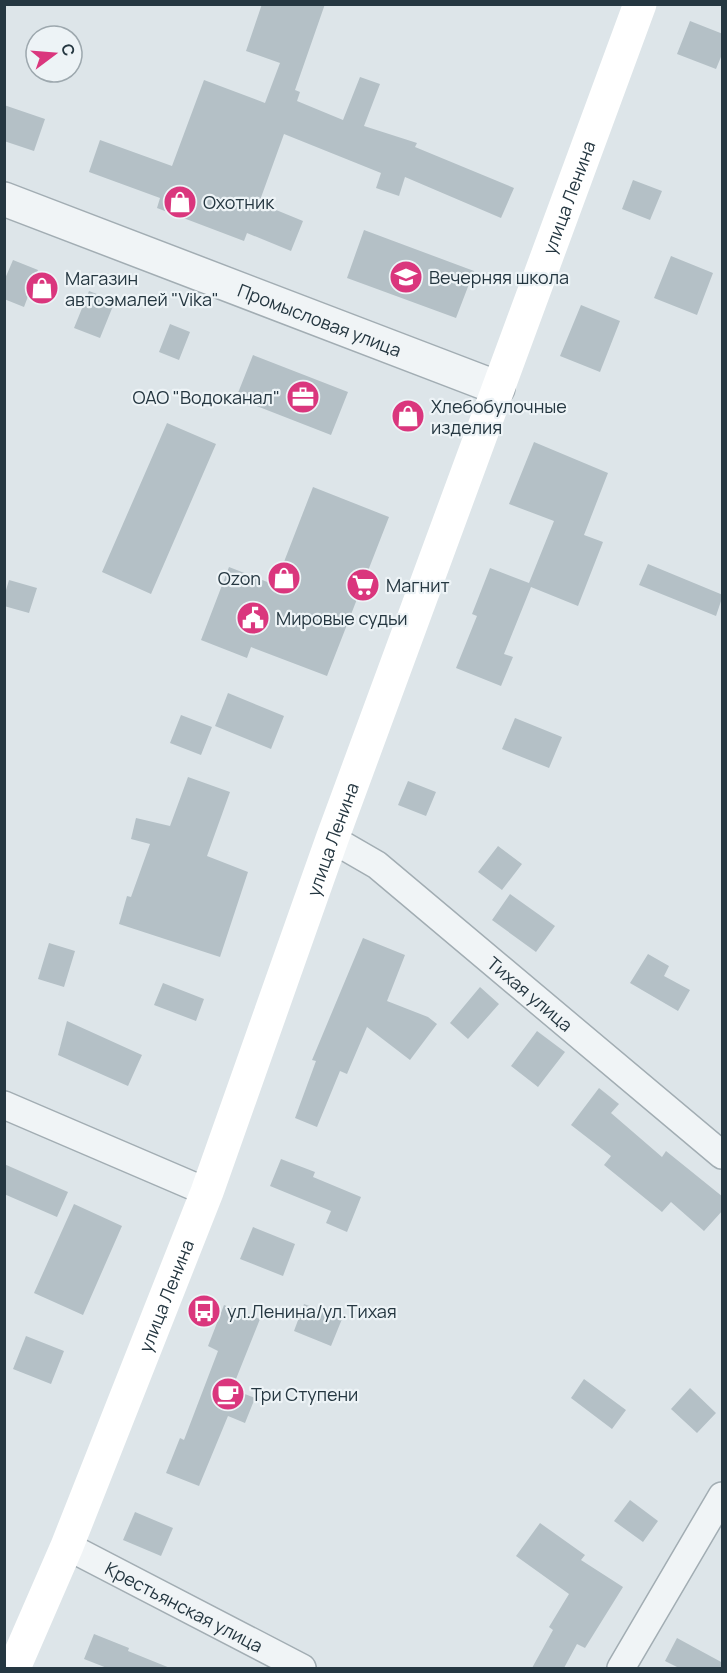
<svg xmlns="http://www.w3.org/2000/svg" width="727" height="1673" font-family="Manrope,sans-serif">
	<style>
		.building { fill: #b4c0c6 }
		.lines { fill: none; stroke-linecap: round; stroke-linejoin: round }
		.minor-casing { stroke: #a2adb3; stroke-width: 30 }
		.tertiary-casing { stroke: #a2adb3; stroke-width: 36 }
		.minor { stroke: #f0f4f6; stroke-width: 27 }
		.tertiary { stroke: #f0f4f6; stroke-width: 33 }
		.secondary { stroke: #fff; stroke-width: 33 }
		.labels { text-anchor: middle; dominant-baseline: central; stroke-width: 4.5; stroke-linejoin: round; paint-order: stroke }
		.street-label { font-size: 18px; fill: #253741; stroke: #edf3f6 }
		.poi-label { font-size: 18px; fill: #253741; stroke: #edf3f6; text-anchor: start }
	</style>
	<rect width="100%" height="100%" fill="#dde5e9"/>
	<!-- building -->
	<path class="building" d="M262,4h63l-30,86 5,2 -3,9 46,19 17,-43 20,7 -16,42 53,17 -2,4 99,41 -13,30 -96,-41 -6,19 -23,-8 5,-15 -97,-39 -25,69 44,18 -12,30 -44,-18 -3,8 -87,-33 3,-10 -71,-26 11,-32 72,26 32,-86 61,23 15,-40 -34,-12z
		M690,21l33,13v18l-7,17 -39,-15z
		M4,105l41,14 -11,32 -30,-10z
		M633,180l29,11 -12,29 -28,-11z
		M364,230l110,41 -18,47 -109,-40z
		M671,256l42,17 -16,42 -43,-17z
		M13,260l25,10 -14,37 -20,-8v-18z
		M89,291l26,10 -15,37 -26,-10z
		M581,305l39,16 -20,51 -40,-16z
		M170,324l20,8 -11,28 -20,-8z
		M253,355l95,37 -17,43 -95,-37z
		M167,423l49,21 -65,150 -49,-22z
		M534,442l74,31 -24,62 19,7 -25,64 -47,-19 -27,67 9,3 -12,29 -45,-18 21,-52 -5,-2 18,-46 39,15 25,-62 -45,-17z
		M313,487l76,30 -62,159 -76,-29 -4,11 -46,-18 28,-73 46,18z
		M648,564l75,31 -7,21 -77,-31z
		M9,580l28,8 -8,25 -25,-7v-9z
		M228,693l56,23 -13,33 -56,-23z
		M181,715l31,12 -11,28 -31,-12z
		M515,718l47,19 -13,31 -47,-19z
		M188,777l42,15 -23,64 41,16 -28,85 -101,-33 8,-28 4,1 19,-53 -19,-5 5,-21 34,8z
		M408,781l28,11 -10,24 -28,-11z
		M498,846l24,18 -20,26 -24,-18z
		M510,894l45,32 -19,26 -44,-32z
		M363,938l42,17 -18,46 41,16 9,7 -27,36 -43,-33 -20,47 -7,-3 -23,56 -22,-9 21,-57 -4,-1z
		M49,943l26,8 -11,36 -26,-8z
		M648,954l21,12 -5,10 26,14 -12,21 -48,-28z
		M163,983l41,16 -8,22 -42,-16z
		M480,987l19,17 -31,35 -18,-16z
		M67,1021l75,34 -14,31 -70,-31z
		M537,1031l28,21 -27,35 -27,-21z
		M599,1088l20,16 -8,9 51,44 4,-6 57,46v13l-19,21 -33,-29 -9,10 -58,-47 7,-9 -40,-31z
		M281,1159l34,13 -2,5 48,20 -14,35 -21,-9 5,-12 -61,-25z
		M4,1164l64,28 -11,25 -53,-23z
		M74,1204l48,22 -39,89 -49,-22z
		M253,1227l42,17 -12,32 -43,-17z
		M304,1304l38,15 -11,27 -37,-15z
		M224,1305l36,14 -28,70 23,9 -10,25 -17,-7 -29,70 -33,-13 14,-35 4,2 34,-89 -10,-5z
		M26,1336l38,15 -13,33 -38,-15z
		M584,1379l42,31 -14,19 -41,-31z
		M690,1388l26,25 -19,20 -26,-24z
		M630,1500l28,21 -15,21 -29,-21z
		M135,1512l38,16 -12,28 -38,-16z
		M540,1523l45,32 -4,5 42,27 -38,61 -8,-4 -13,24h-32l21,-38 -4,-3 20,-33 -53,-38z
		M94,1634l35,14 -1,3 42,17h-63l-23,-9z
		M677,1638l46,25v5h-44l-14,-7z"/>
	<g class="lines">
		<!-- minor casing -->
		<g class="minor-casing">
			<g id="minor">
				<path id="s1" d="M332,839l45,26 345,290"/>
				<path d="M4,1105l203,87"/>
				<path id="s2" d="M67,1546l235,122"/>
				<path d="M621,1668l101,-172"/>
			</g>
		</g>
		<!-- tertiary casing -->
		<g class="tertiary-casing">
			<g id="tertiary">
				<path id="s3" d="M4,199l494,189"/>
			</g>
		</g>
		<!-- minor -->
		<use href="#minor" class="minor"/>
		<!-- tertiary -->
		<use href="#tertiary" class="tertiary"/>
		<!-- secondary -->
		<path class="secondary" id="s4" d="M14,1668l53,-122 140,-354 125,-353 308,-835"/>
	</g>
	<!-- icons -->
	<defs>
		<g id="shop-disc" transform="scale(1.725)"><circle r="9.5" fill="#da367d" stroke="#edf3f6"/><path d="M-5-2.5h2.3a2.7 3.5 0 0 1 5.4 0H5L5.5 6h-11ZM-1.5-2.5h3a1.5 2.3 0 0 0-3 0Z" fill="#fff"/></g>
		<g id="school-disc" transform="scale(1.725)"><circle r="9.5" fill="#da367d" stroke="#edf3f6"/><path d="M0-5L7-2L0 1L-7-2ZM-4 1L0 2.5L4 1V4Q0 6-4 4Z" fill="#fff"/></g>
		<g id="office-disc" transform="scale(1.725)"><circle r="9.5" fill="#da367d" stroke="#edf3f6"/><path d="M-6-3h4V-5.5h4V-3h4V5H-6ZM-1-4.5V-3h2v-1.5ZM-6 0V1H6V0Z" fill="#fff"/></g>
		<g id="supermarket-disc" transform="scale(1.725)"><circle r="9.5" fill="#da367d" stroke="#edf3f6"/><path d="M-6-5.5h2.5l.6 2H6L4.5 2H-2.5L-4.4-4H-6ZM-1.5 3.2a1.3 1.3 0 1 0 .1 0ZM3 3.2a1.3 1.3 0 1 0 .1 0Z" fill="#fff"/></g>
		<g id="civic-disc" transform="scale(1.725)"><circle r="9.5" fill="#da367d" stroke="#edf3f6"/><path d="M-.6-6.5H3V-4.5H.6V-3L4-1V1h2V6H-6V1h2V-1L-.6-3ZM-1.2 2.5V6h2.4V2.5Z" fill="#fff"/></g>
		<g id="bus-disc" transform="scale(1.725)"><circle r="9.5" fill="#da367d" stroke="#edf3f6"/><path d="M-5-6H5V4H4V6H2V4H-2V6H-4V4H-5ZM-3.5-4V0h7V-4ZM-3.5 1.2v1.5H-2V1.2ZM2 1.2v1.5H3.5V1.2Z" fill="#fff"/></g>
		<g id="cafe-disc" transform="scale(1.725)"><circle r="9.5" fill="#da367d" stroke="#edf3f6"/><path d="M-5.5-4.5H6V0H3Q3 3.5 0 3.5H-2.5Q-5.5 3.5-5.5 0ZM3-3.2v2h1.7v-2ZM-6 4.5H4V6H-6Z" fill="#fff"/></g>
	</defs>
	<g fill-rule="evenodd">
		<use href="#shop-disc" x="180" y="202"/>
		<use href="#school-disc" x="406" y="277"/>
		<use href="#shop-disc" x="42" y="288"/>
		<use href="#office-disc" x="303" y="397"/>
		<use href="#shop-disc" x="408" y="416"/>
		<use href="#shop-disc" x="284" y="578"/>
		<use href="#supermarket-disc" x="363" y="585"/>
		<use href="#civic-disc" x="253" y="618"/>
		<use href="#bus-disc" x="204" y="1311"/>
		<use href="#cafe-disc" x="228" y="1394"/>
	</g>
	<g class="labels">
		<!-- street labels -->
		<g class="street-label">
			<text stroke="none"><textPath href="#s4" startOffset="1572">улица Ленина</textPath></text>
			<text stroke="none"><textPath href="#s3" startOffset="338">Промысловая улица</textPath></text>
			<text stroke="none"><textPath href="#s4" startOffset="888">улица Ленина</textPath></text>
			<text stroke="none"><textPath href="#s1" startOffset="252">Тихая улица</textPath></text>
			<text stroke="none"><textPath href="#s4" startOffset="402">улица Ленина</textPath></text>
			<text stroke="none"><textPath href="#s2" startOffset="132">Крестьянская улица</textPath></text>
		</g>
		<!-- poi labels -->
		<g class="poi-label">
			<text x="203" y="202">Охотник</text>
			<text x="429" y="277">Вечерняя школа</text>
			<text x="65" y="278">Магазин<tspan x="65" dy="21">автоэмалей "Vika"</tspan></text>
			<text x="280" y="397" text-anchor="end">ОАО "Водоканал"</text>
			<text x="431" y="406">Хлебобулочные<tspan x="431" dy="21">изделия</tspan></text>
			<text x="261" y="578" text-anchor="end">Ozon</text>
			<text x="386" y="585">Магнит</text>
			<text x="276" y="618">Мировые судьи</text>
			<text x="227" y="1311">ул.Ленина/ул.Тихая</text>
			<text x="251" y="1394">Три Ступени</text>
		</g>
	</g>
	<!-- border -->
	<rect width="727" height="1673" fill="none" stroke="#253741" stroke-width="12"/>
	<!-- north arrow -->
	<g transform="translate(54 54) rotate(74)"><circle r="28" fill="#edf3f6" stroke="#9da8ae" stroke-width="1.5"/>
	<path d="M0-4.5L10 22L0 15L-10 22Z" fill="#da367d"/>
	<text y="-9" font-size="16" font-weight="bold" text-anchor="middle" fill="#253741">С</text>
	</g>
</svg>
